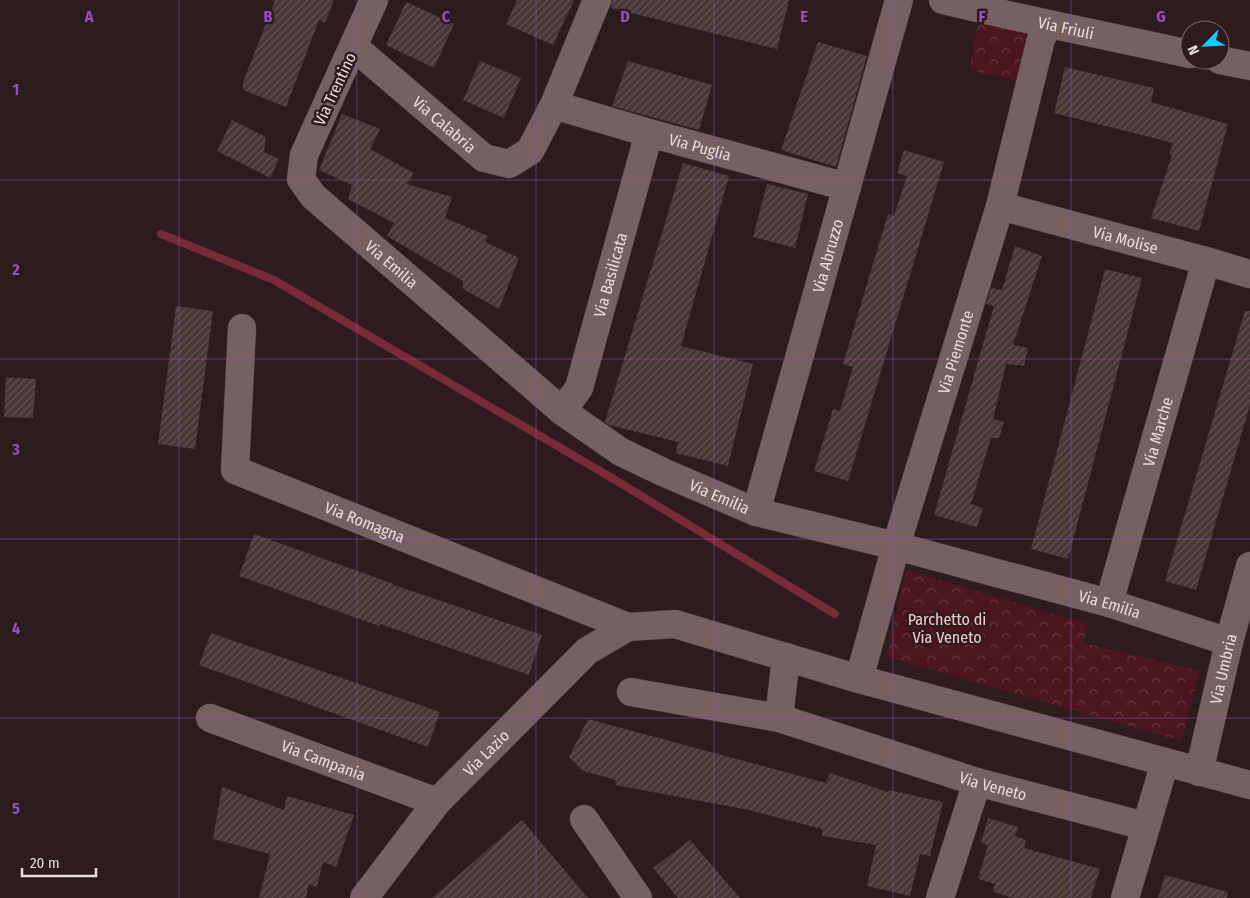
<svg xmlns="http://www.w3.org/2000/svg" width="1250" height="898" font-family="'Fira Sans Condensed',sans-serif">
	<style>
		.park { fill: url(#park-crowns) }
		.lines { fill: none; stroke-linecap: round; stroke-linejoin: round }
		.stream { stroke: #782b37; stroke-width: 8 }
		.building { fill: url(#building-hatch) }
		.minor-casing { stroke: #48393a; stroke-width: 29 }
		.minor { stroke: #766061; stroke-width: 28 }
		.grid { fill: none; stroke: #914fc5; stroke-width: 1; stroke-opacity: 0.55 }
		.labels { text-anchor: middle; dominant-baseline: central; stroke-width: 5; stroke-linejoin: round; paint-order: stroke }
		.street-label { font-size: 16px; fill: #e9dcdc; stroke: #2d1b1d }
		.park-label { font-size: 16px; fill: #f9c9cc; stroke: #2d1b1d }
		.grid-label { font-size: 16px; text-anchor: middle; font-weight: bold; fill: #914fc5; stroke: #2d1b1d; stroke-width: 5; stroke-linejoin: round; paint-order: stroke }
	</style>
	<defs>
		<pattern id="park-crowns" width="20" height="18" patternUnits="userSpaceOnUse" patternTransform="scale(1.25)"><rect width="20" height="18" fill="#4c161f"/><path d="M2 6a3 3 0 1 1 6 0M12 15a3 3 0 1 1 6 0" fill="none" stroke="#66373f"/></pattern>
		<pattern id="building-hatch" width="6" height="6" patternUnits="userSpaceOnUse" patternTransform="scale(1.25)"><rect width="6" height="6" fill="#493536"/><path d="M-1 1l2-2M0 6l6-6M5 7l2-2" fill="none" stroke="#635252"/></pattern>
	</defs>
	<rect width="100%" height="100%" fill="#2d1b1d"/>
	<!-- park -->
	<path class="park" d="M980,20l49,12 -12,49 -47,-11 6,-38z
		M906,570l182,54 -4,19 116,28 -19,70 -295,-84z"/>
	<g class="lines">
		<!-- stream -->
		<path class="stream" d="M161,234l113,46 343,201 218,133"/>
	</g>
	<!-- building -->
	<path class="building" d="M272,0h62l-9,23 -6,-3 -33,87 -43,-17v-8l32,-81z
		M517,0h57l-21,45 -47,-21z
		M612,0h177l-12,49 -166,-41z
		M406,2l48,22 -20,44 -48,-23z
		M818,42l49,14 -31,111 -55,-17z
		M480,61l41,17 -17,40 -41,-18z
		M628,61l84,24 -13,45 -87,-24z
		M1065,67l89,21 -3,14 77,22 -29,107 -48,-13 21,-63 -3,-1 4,-11 -119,-30z
		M342,114l38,15 -10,20 44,24 -7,11 45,13 -7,21 43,18 -3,6 34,16 -20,51 -36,-20v-8l-76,-45 7,-13 -46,-24 4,-14 -33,-15z
		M232,120l34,17 -2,15 15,7 -9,19 -53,-27z
		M904,150l40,12 -96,319 -34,-10 19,-62 7,2 13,-44 -10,-3 45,-150 6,2 13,-40 -10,-3z
		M683,163l46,13 -48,170 72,18 -25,102 -52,-13 2,-11 -69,-17 -4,-3z
		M767,184l41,10 -13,54 -42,-11z
		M1015,246l27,10 -29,89 15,3 -4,18 -18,-2 -13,55 11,3 -5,16h-8l-20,66 12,4 -6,19 -43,-12 60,-209 -8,-2 5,-16 11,2z
		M1105,269l37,9 -74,281 -37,-10z
		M176,306l37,5 -18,138 -37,-5z
		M1245,311h5v94l-54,185 -31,-9z
		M6,377l30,2 -3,39 -29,-1z
		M254,534l140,50v1l148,50 -13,40 -149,-51 -1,2 -140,-50z
		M211,633l229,79 -12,35 -229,-82z
		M588,719l238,64 4,-10 58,19 1,-2 54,12 -13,54 -10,-2 -10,42 -43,-10 9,-41 -54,-9v-7l-73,-19 -134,-25 1,-5 -33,-9 -14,-14z
		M222,787l62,23 3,-14 67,19 -18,52 -13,-5 -6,25 -8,-3 -3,14h-47l11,-44 -57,-15z
		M988,818l30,9 -3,9 11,4 -2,8 76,21 -9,29h-78l-20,-6 2,-8 -17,-5 10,-34 -7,-2z
		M522,820l66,78h-156l39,-34z
		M690,840l50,58h-62l-25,-30z
		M1165,875l63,17 -1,6h-69z"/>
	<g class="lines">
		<!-- minor casing -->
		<g class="minor-casing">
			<g id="minor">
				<path id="s1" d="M374,0l-70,155 -3,24 12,17 249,215 59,41 44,21 91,39 140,34 213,57 120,39"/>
				<path id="s2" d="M943,0c82,20 165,36 247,54"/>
				<path id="s3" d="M354,47l130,111 25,6 21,-13 24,-46 43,-105"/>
				<path d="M1220,60l30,6"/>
				<path id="s4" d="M554,105l95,28 198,54"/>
				<path id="s5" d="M1000,206l206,55 44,13"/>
				<path id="s6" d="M242,328l-7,142 393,157 47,-3 184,55 391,106"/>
				<path id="s7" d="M562,411l17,-23 70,-255"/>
				<path id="s8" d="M756,512l143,-512"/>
				<path id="s9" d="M1109,603l97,-342"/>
				<path id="s10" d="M786,657l-7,61 198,64 168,44"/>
				<path id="s11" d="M859,679l37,-133 104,-340 41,-167 8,-15"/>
				<path d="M631,692l148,26"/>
				<path id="s12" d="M210,718l227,84"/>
				<path id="s13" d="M1199,772l30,-130 21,-76"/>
				<path d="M584,819l54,79"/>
				<path id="s14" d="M364,898l73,-96 150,-151 41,-24"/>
				<path d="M940,898l37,-116"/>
				<path d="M1125,898l40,-136"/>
			</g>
		</g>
		<!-- minor -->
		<use href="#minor" class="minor"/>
	</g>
	<!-- grid -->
	<path class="grid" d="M179,0v898M357,0v898M536,0v898M714,0v898M893,0v898M1071,0v898M0,180h1250M0,359h1250M0,539h1250M0,718h1250"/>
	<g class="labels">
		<!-- street labels -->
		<g class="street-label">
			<text stroke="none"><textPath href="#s2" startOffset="126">Via Friuli</textPath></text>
			<text transform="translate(335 89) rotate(-65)">Via Trentino</text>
			<text stroke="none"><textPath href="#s3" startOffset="119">Via Calabria</textPath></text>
			<text stroke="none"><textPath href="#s4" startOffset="152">Via Puglia</textPath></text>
			<text stroke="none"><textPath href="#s5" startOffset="130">Via Molise</textPath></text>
			<text stroke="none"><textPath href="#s8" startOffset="266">Via Abruzzo</textPath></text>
			<text stroke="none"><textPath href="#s1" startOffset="319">Via Emilia</textPath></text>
			<text stroke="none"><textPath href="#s7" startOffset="146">Via Basilicata</textPath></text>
			<text stroke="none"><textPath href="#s11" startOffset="341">Via Piemonte</textPath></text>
			<text stroke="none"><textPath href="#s9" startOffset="178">Via Marche</textPath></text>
			<text stroke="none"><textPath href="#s1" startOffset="724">Via Emilia</textPath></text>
			<text stroke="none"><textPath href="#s6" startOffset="282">Via Romagna</textPath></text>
			<text stroke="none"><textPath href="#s1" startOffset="1129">Via Emilia</textPath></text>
			<text stroke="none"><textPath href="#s13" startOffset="106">Via Umbria</textPath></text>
			<text stroke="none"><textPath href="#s14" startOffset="190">Via Lazio</textPath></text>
			<text stroke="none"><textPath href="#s12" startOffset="121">Via Campania</textPath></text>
			<text stroke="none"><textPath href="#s10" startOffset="286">Via Veneto</textPath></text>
		</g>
		<!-- park labels -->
		<g class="park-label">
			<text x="947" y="619">Parchetto di<tspan x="947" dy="18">Via Veneto</tspan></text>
		</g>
	</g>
	<g class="grid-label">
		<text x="89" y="22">A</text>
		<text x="268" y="22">B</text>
		<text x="446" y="22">C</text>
		<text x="625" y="22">D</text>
		<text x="804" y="22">E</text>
		<text x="982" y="22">F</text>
		<text x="1161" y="22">G</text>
		<text x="16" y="95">1</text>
		<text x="16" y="275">2</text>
		<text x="16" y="455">3</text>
		<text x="16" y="634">4</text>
		<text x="16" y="814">5</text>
	</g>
	<!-- north arrow -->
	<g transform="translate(1205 45) rotate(246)"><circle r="24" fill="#2d1b1d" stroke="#786869"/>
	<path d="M0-4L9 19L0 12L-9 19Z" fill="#16cafb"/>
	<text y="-8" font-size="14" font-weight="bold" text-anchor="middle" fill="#e9dcdc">N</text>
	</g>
	<!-- scale -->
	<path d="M22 868v8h74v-8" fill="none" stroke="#e9dcdc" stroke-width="2.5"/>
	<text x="30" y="868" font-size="15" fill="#e9dcdc" stroke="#2d1b1d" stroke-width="4" paint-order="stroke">20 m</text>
</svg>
